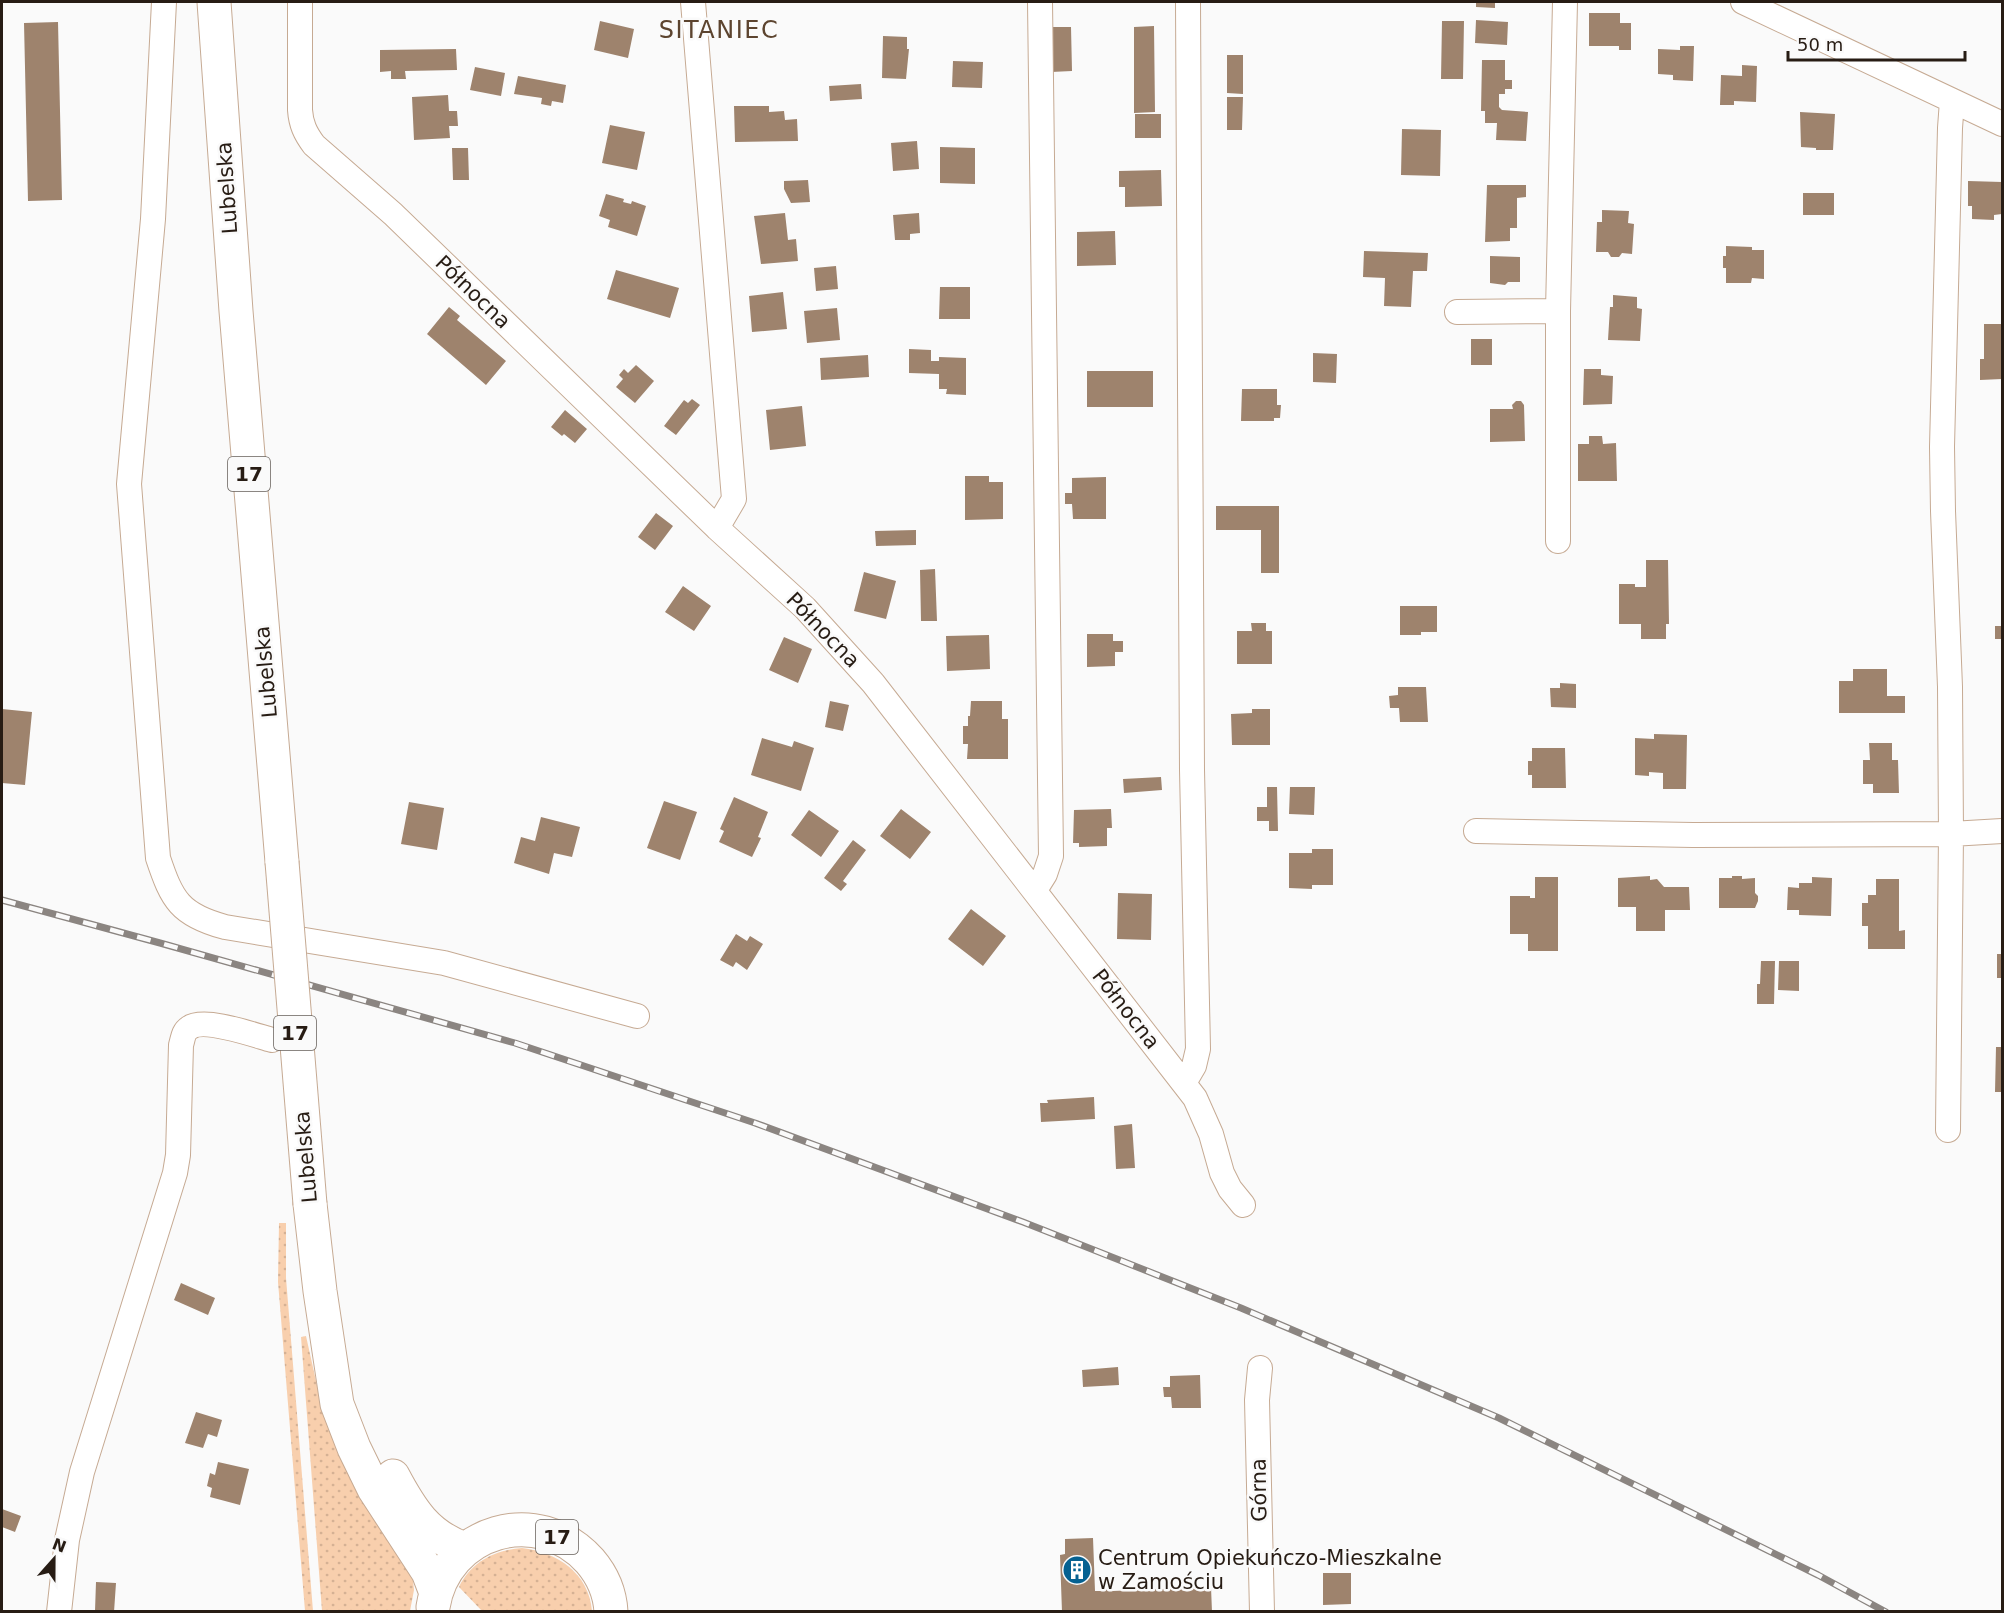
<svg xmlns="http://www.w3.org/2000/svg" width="2004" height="1613" font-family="'DejaVu Sans',sans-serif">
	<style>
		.grass { fill: url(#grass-dots) }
		.building { fill: #9e836d }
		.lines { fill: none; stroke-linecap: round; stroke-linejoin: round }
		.minor-casing { stroke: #c6aa93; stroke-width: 26 }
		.highway-casing { stroke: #c6aa93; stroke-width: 35 }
		.minor { stroke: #fff; stroke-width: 24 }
		.highway { stroke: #fff; stroke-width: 33 }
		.rail-casing { stroke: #8b8581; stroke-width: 7 }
		.rail { stroke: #fafafa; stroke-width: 4.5; stroke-dasharray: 14; stroke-linecap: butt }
		.highway-bridge-casing { stroke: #c6aa93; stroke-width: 35; stroke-linecap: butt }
		.highway-bridge { stroke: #fff; stroke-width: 33 }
		.labels { text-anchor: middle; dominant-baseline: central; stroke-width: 5; stroke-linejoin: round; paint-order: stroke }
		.shield { fill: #fafafa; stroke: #665f59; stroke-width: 1.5 }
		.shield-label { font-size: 20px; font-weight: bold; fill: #271c14 }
		.street-label { font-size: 21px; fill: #271c14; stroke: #fafafa }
		.poi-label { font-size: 21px; fill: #271c14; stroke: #fafafa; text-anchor: start }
		.quarter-label { font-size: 24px; letter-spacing: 1.5px; fill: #5c442f; stroke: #fafafa }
	</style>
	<defs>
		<pattern id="grass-dots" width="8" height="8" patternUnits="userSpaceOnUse" patternTransform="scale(1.5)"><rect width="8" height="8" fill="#f8cfad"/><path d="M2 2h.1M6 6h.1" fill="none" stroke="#d5b194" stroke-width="1.8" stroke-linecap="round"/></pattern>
	</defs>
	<rect width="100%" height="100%" fill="#fafafa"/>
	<!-- grass -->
	<path class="grass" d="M279,1223h7v55l27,333h-8l-27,-329z
		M306,1336l12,54 95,190 1,10 -4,21h-88l-21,-274z
		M522,1548c35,4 67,25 70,63h-110l-23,-24c12,-25 36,-37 63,-39z"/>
	<!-- building -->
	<path class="building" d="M1476,2h19v6l-19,-1z
		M1589,13h31v10h11v27h-12v-4h-30z
		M1476,20l32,2 -1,23 -32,-2z
		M600,21l34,8 -6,29 -34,-8z
		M1442,21h22l-1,58h-22z
		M58,22l4,178 -34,1 -4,-178z
		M1154,26l1,86 -21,1v-86z
		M1049,27h22l1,44 -21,1z
		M883,36l24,1v12h2l-3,30 -24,-1z
		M1680,46h14l-1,35 -20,-1v-5l-15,-1v-25l22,1z
		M456,49l1,21 -52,1 1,8h-15v-8l-11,1v-22z
		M1227,55h16v39l-16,-1z
		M1482,60h23v20h7v9h-7v5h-6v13l3,3 26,2 -2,29 -30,-1 1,-17h-12v-12h-4z
		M953,61l30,1 -1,26 -30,-1z
		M1742,65l15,1 -1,36 -22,-1v4h-14l1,-30 21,1z
		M475,67l30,6 -4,23 -31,-6z
		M518,76l48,9 -3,18 -11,-2 -1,5 -10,-2 1,-6 -28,-4z
		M861,84l1,15 -32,2 -1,-15z
		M448,95l1,16h8l1,15h-9l1,12 -36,2 -2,-43z
		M1227,97h16l-1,33h-15z
		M734,106h35v6l15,-1 1,9 12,-1 1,22 -63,1z
		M1800,112l35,2 -2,36h-17v-2l-15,-1z
		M1135,114h26v24h-26z
		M610,125l35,7 -8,38 -35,-7z
		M1402,129l39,1 -1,46 -39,-1z
		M917,141l2,28 -26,2 -2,-28z
		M940,147l35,1v36l-35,-1z
		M452,148h16l1,32h-16z
		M1161,170l1,36 -37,1v-20h-6v-16z
		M808,180l2,22 -19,1 -7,-14v-8z
		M1968,181l34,1v32l-8,1v5l-22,-1v-13h-4z
		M1487,185h39v12l-9,1v30h-7v13l-25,1z
		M1803,193h31v22h-31z
		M606,194l18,5 -1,3 8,2 1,-3 14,5 -9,30 -29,-9 2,-7 -11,-4z
		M1602,210l27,1 -1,12 6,1 -2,30 -10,-1 -3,4h-8l-3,-5h-12l1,-30h5z
		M785,213l3,27 8,-1 2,22 -37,3 -7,-48z
		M919,213l1,20 -10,1v6h-15l-2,-25z
		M1115,231l1,34 -39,1v-34z
		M1726,246l26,1v3h12v29l-12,-1 -1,5h-25v-15h-3v-12h3z
		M1364,251l64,2 -1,18h-14l-2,36 -27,-1 1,-28 -22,-1z
		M1490,256l30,1v25h-12l-3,3 -15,-2z
		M836,266l2,23 -22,2 -2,-23z
		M616,270l63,18 -9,30 -63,-19z
		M940,287h30v32h-31z
		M783,292l4,37 -35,3 -3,-36z
		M1613,295l24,2v11l5,1 -2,32 -32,-1 2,-33h3z
		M449,307l11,9 -3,4 49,41 -20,24 -59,-51z
		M837,308l3,32 -33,3 -3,-32z
		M1984,324h18v55l-22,1v-21h4z
		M1471,339h21v26h-21z
		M909,349l22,1v11h8v-4l27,1v37l-20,-1 1,-5h-8v-15l-30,-1z
		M1313,353l24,1 -1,29 -23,-1z
		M868,355l1,22 -48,3 -1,-22z
		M636,365l18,16 -19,22 -19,-16 7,-8 -4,-4 5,-6 4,4z
		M1584,369h17v6l12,1 -1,28 -29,1z
		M1087,371h66v36h-66z
		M1242,389h35v16h4l-1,13h-6v3h-33z
		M692,399l8,6 -24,30 -12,-9 20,-26 4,3z
		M1516,401h5l3,4 1,36 -35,1v-33h23l-1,-4z
		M802,406l4,40 -36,4 -4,-40z
		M565,410l22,19 -12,14 -11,-9 -2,2 -11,-9z
		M1589,436h13l1,8 13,-1 1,38h-39v-37h11z
		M965,476h24v6h14v37l-38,1z
		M1106,477v42h-33l-1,-15h-7v-11h7v-15z
		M1216,506h63v67h-18v-43h-45z
		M656,513l17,13 -18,24 -17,-13z
		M916,530v15l-40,1 -1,-15z
		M1646,560h22l1,64h-3v15h-25v-15h-22v-40h16v3h11z
		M935,569l2,52h-16l-1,-51z
		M864,572l32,9 -10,38 -32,-8z
		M683,586l28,20 -17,25 -29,-19z
		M1400,606h37v26h-16v3h-21z
		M1251,623h15v8h6v33h-35v-33h15z
		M1995,626h7v13h-7z
		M1087,634h26v7h10v11h-8v14l-28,1z
		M989,635l1,34 -43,2 -1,-35z
		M784,637l28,12 -14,34 -29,-13z
		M1853,669h34v27h18v17h-66v-32h14z
		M1560,683l16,1v24l-25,-1 -1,-19h10z
		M1398,687h28l2,35h-28l-1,-14h-9l-1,-12 9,-1z
		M830,701l19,4 -6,26 -18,-4z
		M971,701h31v18h6v40h-41l1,-15h-5v-18h5v-10h2z
		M2,709l30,3 -7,73 -23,-2z
		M1252,709h18v36h-38l-1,-31 21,-1z
		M1654,734l33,1 -1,54h-23v-16l-14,-1v4l-14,-1v-37l19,1z
		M762,738l30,9 2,-6 20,7 -13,43 -50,-16z
		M1869,743h23v17h6l1,33h-26v-9h-10v-24h7z
		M1532,748h33l1,40h-34v-13h-4v-14h4z
		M1161,777l1,13 -38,3 -1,-14z
		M1267,787h10l1,44h-9v-10h-12v-14h10z
		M1290,787h25l-1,28 -25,-1z
		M734,797l34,15 -10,25 3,1 -9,19 -33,-15 5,-11 -4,-2z
		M664,801l33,11 -17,48 -33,-12z
		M409,802l35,6 -7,42 -36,-6z
		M901,809l30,23 -21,27 -30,-23z
		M1111,809l1,19h-5v18l-28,1v-4h-6l1,-33z
		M809,810l30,21 -18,26 -30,-22z
		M541,817l39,10 -8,30 -18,-4 -5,21 -35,-11 7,-26 14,4z
		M853,840l13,10 -23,31 4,3 -6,7 -17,-13z
		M1312,849h21v36h-21v4l-23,-1v-35h23z
		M1650,876v4l7,-1 7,8h25l1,23h-25v21h-29v-24h-18v-29z
		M1732,876h10v3l13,-1v15l3,3v5l-3,7h-36v-30h13z
		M1535,877h23v74h-30v-17h-18v-38h20v2h5z
		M1812,877l20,1 -1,38 -32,-1v-5h-12l1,-23 11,1v-5h13z
		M1876,879h23v52l6,-1v19h-37v-23h-6v-23h6v-8h8z
		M1118,893l34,1 -1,46 -34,-1z
		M971,909l35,27 -23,30 -35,-27z
		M736,934l11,7 3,-5 13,8 -16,26 -11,-8 -3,5 -13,-7z
		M1997,954h5v24h-5z
		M1761,961h14l-1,43h-17v-20h3z
		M1779,961h20v30l-21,-1z
		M1996,1047h6v45h-7z
		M1094,1097l1,22 -54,3 -1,-19h8l-1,-3z
		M1132,1124l3,44 -19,1 -2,-43z
		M181,1283l34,15 -7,17 -34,-15z
		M1118,1367l1,18 -36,2 -1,-17z
		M1200,1375l1,33h-29l-1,-11h-7l-1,-10h7v-11z
		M196,1412l26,8 -5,17 -9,-3 -5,14 -18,-5z
		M218,1462l31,7 -9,36 -30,-8 2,-9 -5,-2 3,-13 5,2z
		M2,1509l19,7 -6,16 -13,-5z
		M1093,1538l2,53h6v-6h11l1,6 98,-4 1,25h-150l-2,-57 5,-1v-15z
		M1323,1573h28v31l-28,1z
		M96,1582l20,1 -2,29 -19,-1z"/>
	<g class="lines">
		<!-- minor casing -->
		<g class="minor-casing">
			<path id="minor" d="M164,2l-11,217 -24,265 29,374c14,42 22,57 67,69l219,36 193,53
				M300,2v108c1,14 5,23 14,35l79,69 324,314 88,80 68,75 322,415 16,36 11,39 8,16 13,16
				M693,2l41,497 -17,29
				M1743,2l259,122
				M1457,312l101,-1
				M1558,541v-230l7,-309
				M1476,831l217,4 258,-1 51,-3
				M1035,890l10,-16 6,-18 -11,-854
				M1184,1083l10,-17 4,-17 -6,-279 -4,-768
				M1948,1130l3,-296 -1,-147 -7,-176 -1,-64 8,-319 2,-27
				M1260,1368l-3,32 5,212
				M59,1612l8,-72 15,-68 93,-299 3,-18 3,-110c2,-6 2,-13 8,-17 15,-11 65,7 83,12"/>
		</g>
		<!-- highway casing -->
		<g class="highway-casing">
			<path id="highway" d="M214,2l22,309 46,551
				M310,1204l10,87 17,113 17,44 20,41 54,83 8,21
				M393,1476c18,34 34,60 72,73
				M433,1607c12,-77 105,-104 157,-46 12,14 20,32 21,51"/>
		</g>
		<!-- minor -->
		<use href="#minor" class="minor"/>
		<!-- highway -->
		<use href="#highway" class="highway"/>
		<!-- rail casing -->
		<g class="rail-casing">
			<path id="rail" d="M2,900l158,43 355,100 240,80 268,99 218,86 258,110 319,157 68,37"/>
		</g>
		<!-- rail -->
		<use href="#rail" class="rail"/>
		<!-- highway-bridge casing -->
		<g class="highway-bridge-casing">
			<path id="highway-bridge" d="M282,862l28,342"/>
		</g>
		<!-- highway-bridge -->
		<use href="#highway-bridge" class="highway-bridge"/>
	</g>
	<!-- icons -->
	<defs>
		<g id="building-disc" transform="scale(1.5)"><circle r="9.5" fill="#056191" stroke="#fafafa"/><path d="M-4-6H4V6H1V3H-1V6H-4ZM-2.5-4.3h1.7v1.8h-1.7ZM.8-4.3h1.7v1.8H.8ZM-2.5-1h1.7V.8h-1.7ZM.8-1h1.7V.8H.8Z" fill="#fff"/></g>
	</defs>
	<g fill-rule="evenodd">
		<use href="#building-disc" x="1077" y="1570"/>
	</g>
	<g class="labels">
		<!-- shield labels -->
		<g class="shield">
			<rect x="228" y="457" width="42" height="34" rx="4.5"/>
			<rect x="274" y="1016" width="42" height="34" rx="4.5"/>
			<rect x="536" y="1520" width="42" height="34" rx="4.5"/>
		</g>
		<g class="shield-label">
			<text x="249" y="474">17</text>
			<text x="295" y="1033">17</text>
			<text x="557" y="1537">17</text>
		</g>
		<!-- street labels -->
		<g class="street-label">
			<text transform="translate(227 188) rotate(-94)">Lubelska</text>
			<text transform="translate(473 292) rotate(44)">Północna</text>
			<text transform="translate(823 630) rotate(46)">Północna</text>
			<text transform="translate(266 672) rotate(-95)">Lubelska</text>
			<text transform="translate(1126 1009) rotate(52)">Północna</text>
			<text transform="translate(306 1157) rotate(-95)">Lubelska</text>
			<text transform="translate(1259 1490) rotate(-91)">Górna</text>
		</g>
		<!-- poi labels -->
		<g class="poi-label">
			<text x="1098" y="1558">Centrum Opiekuńczo-Mieszkalne<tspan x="1098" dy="24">w Zamościu</tspan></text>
		</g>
		<!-- quarter labels -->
		<g class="quarter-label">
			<text x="719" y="30">SITANIEC</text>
		</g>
	</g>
	<!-- border -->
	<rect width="2004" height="1613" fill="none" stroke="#271c14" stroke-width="6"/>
	<!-- north arrow -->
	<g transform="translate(54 1559) rotate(21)" stroke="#fafafa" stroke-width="4.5" paint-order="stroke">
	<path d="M0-4.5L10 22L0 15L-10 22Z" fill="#271c14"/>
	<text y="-9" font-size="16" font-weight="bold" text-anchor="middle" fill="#271c14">N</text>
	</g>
	<!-- scale -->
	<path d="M1788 51v9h177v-9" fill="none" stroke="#271c14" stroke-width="3"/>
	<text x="1797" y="51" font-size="18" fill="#271c14" stroke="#fafafa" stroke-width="4.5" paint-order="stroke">50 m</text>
</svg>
